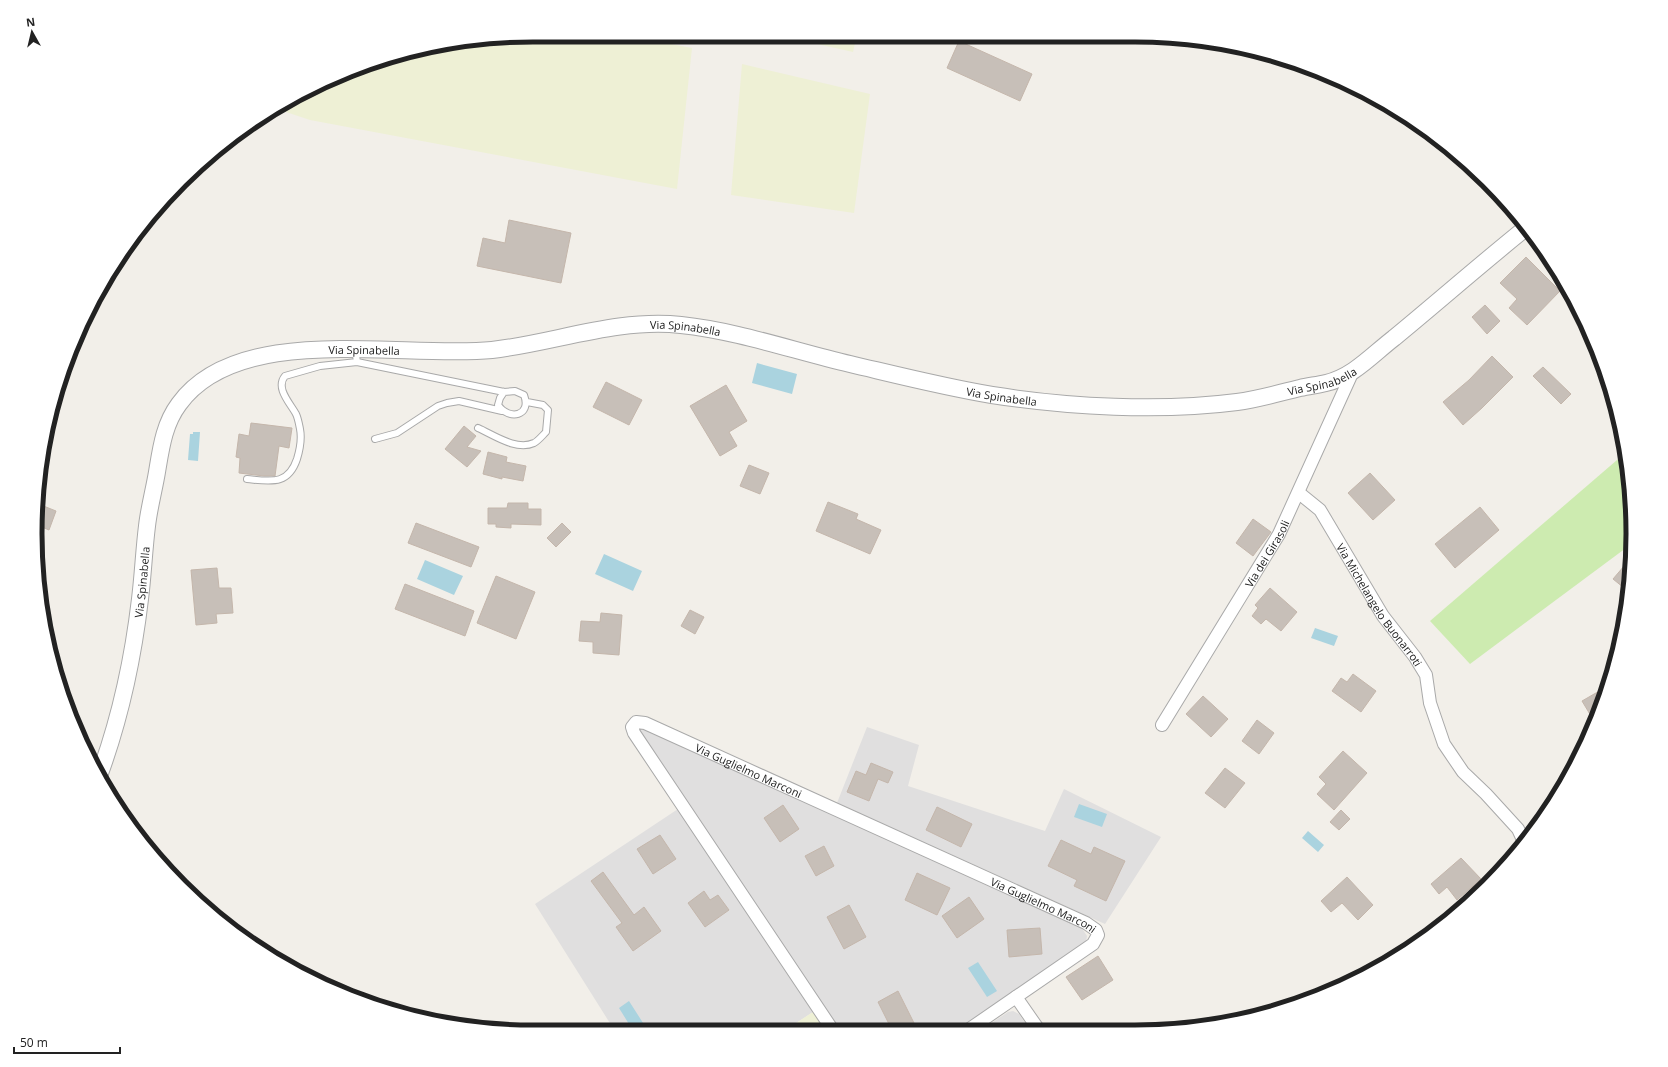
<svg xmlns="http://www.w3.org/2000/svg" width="1668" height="1067" font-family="'Open Sans',sans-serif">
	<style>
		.residential { fill: #e0dfdf }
		.farmland { fill: #eef0d5 }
		.grass { fill: #cdebb0 }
		.water { fill: #aad3df }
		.building { fill: #c7bfb8; stroke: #c4b6ab }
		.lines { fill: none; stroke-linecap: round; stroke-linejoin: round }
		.service-casing { stroke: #a9a9a9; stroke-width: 8 }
		.minor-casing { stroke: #a9a9a9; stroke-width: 14 }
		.tertiary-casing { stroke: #a9a9a9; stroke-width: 18 }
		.service { stroke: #fff; stroke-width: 6 }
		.minor { stroke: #fff; stroke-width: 12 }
		.tertiary { stroke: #fff; stroke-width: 16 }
		.labels { text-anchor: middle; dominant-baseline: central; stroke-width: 3; stroke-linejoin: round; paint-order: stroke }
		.street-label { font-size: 11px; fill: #222; stroke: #fff }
		.rim { fill: none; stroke: #222; stroke-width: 5 }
	</style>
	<rect width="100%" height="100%" fill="#f2efe9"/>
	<!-- residential -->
	<path class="residential" d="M641,727l440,200 6,9 -1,6 -126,88 -123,-1 -200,-297z
		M867,727l52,18 -11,41 137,45 19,-42 97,48 -56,87 -268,-121z
		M678,809l135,203 -26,17 -174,-1 -78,-124z
		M1013,1011l6,3 11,16h-49l27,-18z"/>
	<!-- farmland -->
	<path class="farmland" d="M468,39h177l47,9 -15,141 -367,-69 -33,-11 96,-48z
		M795,39h61l-3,13z
		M742,64l128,30 -16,119 -123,-18z
		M813,1012l11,17h-37z"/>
	<!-- grass -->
	<path class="grass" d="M1624,454l8,47 -2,44 -160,119 -40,-43z"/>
	<!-- water -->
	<path class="water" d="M757,363l40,11 -5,20 -40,-11z
		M193,432h7l-2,29 -10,-1 2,-26h3z
		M604,554l38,17 -9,20 -38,-17z
		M425,560l38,16 -9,19 -37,-16z
		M1315,628l23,8 -4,10 -23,-8z
		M1079,804l28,10 -5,13 -28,-10z
		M1308,831l16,14 -6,7 -16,-14z
		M978,962l19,29 -10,6 -19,-29z
		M629,1001l16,25 -4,3h-9l-13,-21z"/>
	<!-- building -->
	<path class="building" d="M959,41l73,33 -12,27 -73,-33z
		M509,220l62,13 -10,50 -84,-17 6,-28 22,5z
		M1526,257l34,34 -33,34 -18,-17 8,-9 -17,-16z
		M1485,305l15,16 -13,13 -15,-17z
		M1492,356l21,21 -31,31 -19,17 -20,-23 26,-22z
		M1543,367l28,27 -10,10 -28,-28z
		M606,382l36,18 -13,25 -36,-18z
		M726,385l21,36 -18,11 8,14 -17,10 -30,-50z
		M251,423l41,5 -3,20 -10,-2 -4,30h-11l-25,-3 1,-15 -4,-1 3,-23 10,2z
		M464,426l12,10 -9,11 14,4 -14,16 -22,-18z
		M488,452l19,5 -1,5 20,4 -3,15 -21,-4v2l-19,-5z
		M749,465l20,8 -9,21 -20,-8z
		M1370,473l25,27 -22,20 -25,-27z
		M828,502l30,12 -2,5 25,11 -11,24 -54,-23z
		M36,503l20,8 -7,19 -12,-5z
		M508,503h20v6h13v16l-30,-1v4l-15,-1v-3h-8v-16h19z
		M1480,507l19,23 -44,38 -20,-24z
		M1253,519l18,13 -18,24 -17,-13z
		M416,523l63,24 -8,20 -63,-24z
		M562,523l9,9 -15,15 -9,-9z
		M1630,559l-1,23v10l-16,-13z
		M217,568l2,20h12l2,25 -17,1 1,9 -21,2 -5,-55z
		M496,576l39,16 -19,47 -39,-16z
		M405,584l69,27 -9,25 -70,-27z
		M1270,588l27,24 -16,19 -15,-12 -5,5 -9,-8 6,-8 -3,-3z
		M690,610l14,7 -9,17 -14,-8z
		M601,613l21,2 -3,40 -26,-2v-11l-14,-1 2,-20 19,1z
		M1353,674l23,17 -15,21 -29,-21 9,-13 6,4z
		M1608,686l-1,8 -13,27 -12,-20z
		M1203,696l25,23 -17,18 -25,-23z
		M1257,720l17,13 -15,21 -17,-13z
		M1343,751l24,22 -33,37 -17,-16 9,-10 -7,-7z
		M871,763l22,9 -5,11 -10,-4 -9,22 -22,-9 9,-21 10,4z
		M1225,768l20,15 -20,25 -20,-15z
		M783,805l16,24 -19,13 -16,-24z
		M937,807l35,17 -11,23 -35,-17z
		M1341,810l9,9 -11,11 -9,-8z
		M660,835l16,24 -23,15 -16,-25z
		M1061,840l30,14 3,-7 31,14 -19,40 -32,-15 3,-6 -29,-14z
		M824,846l10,20 -18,10 -11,-20z
		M1461,858l20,21 -24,21 -10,-13 -8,7 -8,-10z
		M603,872l31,43 10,-8 17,24 -28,20 -17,-24 6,-4 -31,-42z
		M917,873l33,15 -13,27 -32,-15z
		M1347,877l26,28 -15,15 -16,-17 -11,9 -10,-11z
		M704,891l6,9 8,-5 11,15 -24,17 -17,-24z
		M969,897l15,22 -27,19 -15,-22z
		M849,905l17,32 -22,12 -17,-32z
		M1040,928l2,26 -33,3 -2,-27z
		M1098,956l15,24 -31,20 -16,-23z
		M898,991l17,34 -11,5h-12l-14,-28z"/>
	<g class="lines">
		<!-- service casing -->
		<g class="service-casing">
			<path id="service" d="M355,349l2,13 147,30 11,-1 9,4c8,21 -15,26 -26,10l2,-7 4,-6
				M478,428c16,7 38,23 56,15 4,-2 8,-7 12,-11l2,-22 -5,-5 -16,-3
				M375,439l22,-6 41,-27 9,-3 12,-2 43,10
				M247,479c23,2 41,7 50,-20 3,-10 5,-20 3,-30 -1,-5 -2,-11 -4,-15 -6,-11 -21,-26 -11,-38l35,-10 37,-4"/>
		</g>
		<!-- minor casing -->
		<g class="minor-casing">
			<g id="minor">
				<path id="s1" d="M1299,493l21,17 63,106 32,41 11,18 4,28 14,41 19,28 23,22 32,35 6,13"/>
				<path id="s2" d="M1162,725l117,-191 74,-163"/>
				<path d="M1016,997l23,33"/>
				<path id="s3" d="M832,1029l-198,-296 -2,-6 4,-5 9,1 441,200 10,7 2,5 -5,9 -125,86"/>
			</g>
		</g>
		<!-- tertiary casing -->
		<g class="tertiary-casing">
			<g id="tertiary">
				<path id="s4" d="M99,776c21,-57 34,-117 41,-177 3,-24 4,-49 7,-73 2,-18 7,-36 10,-54 4,-24 7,-48 22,-68 60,-83 224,-45 313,-54 62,-7 125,-32 189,-25 57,6 113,26 169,39 47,11 94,23 142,31 77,12 168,17 245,7 22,-3 42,-9 63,-14 8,-2 18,-3 26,-5 27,-6 47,-29 68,-45 45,-37 88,-75 133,-111"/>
			</g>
		</g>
		<!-- service -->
		<use href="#service" class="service"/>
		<!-- minor -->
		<use href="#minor" class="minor"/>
		<!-- tertiary -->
		<use href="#tertiary" class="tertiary"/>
	</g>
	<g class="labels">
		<!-- street labels -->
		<g class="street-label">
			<text stroke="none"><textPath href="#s4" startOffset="907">Via Spinabella</textPath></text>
			<text stroke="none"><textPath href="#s4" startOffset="583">Via Spinabella</textPath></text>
			<text stroke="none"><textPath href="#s4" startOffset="1555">Via Spinabella</textPath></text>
			<text stroke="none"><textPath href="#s4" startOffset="1231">Via Spinabella</textPath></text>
			<text stroke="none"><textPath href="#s2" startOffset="201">Via dei Girasoli</textPath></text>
			<text stroke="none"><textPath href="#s4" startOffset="199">Via Spinabella</textPath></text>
			<text stroke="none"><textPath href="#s1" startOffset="139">Via Michelangelo Buonarroti</textPath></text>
			<text stroke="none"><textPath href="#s3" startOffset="492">Via Guglielmo Marconi</textPath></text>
			<text stroke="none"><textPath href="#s3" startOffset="816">Via Guglielmo Marconi</textPath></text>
		</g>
	</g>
	<!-- crop -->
	<path d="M0 0H1668V1067H0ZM533 42H1135A491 491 0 0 1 1626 533V534A491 491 0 0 1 1135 1025H533A491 491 0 0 1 42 534V533A491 491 0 0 1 533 42Z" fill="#fff" fill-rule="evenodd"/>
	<path class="rim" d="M533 42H1135A491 491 0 0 1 1626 533V534A491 491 0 0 1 1135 1025H533A491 491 0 0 1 42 534V533A491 491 0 0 1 533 42Z"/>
	<!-- north arrow -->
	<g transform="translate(32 32) rotate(352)" stroke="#ffffff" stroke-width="3" paint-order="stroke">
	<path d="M0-3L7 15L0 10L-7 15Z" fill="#222222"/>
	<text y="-6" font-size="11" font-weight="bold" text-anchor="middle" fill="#222222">N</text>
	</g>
	<!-- scale -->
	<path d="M14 1047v6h106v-6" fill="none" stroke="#222222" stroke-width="2"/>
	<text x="20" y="1047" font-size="12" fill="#222222" stroke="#ffffff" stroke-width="3" paint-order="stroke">50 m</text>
</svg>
